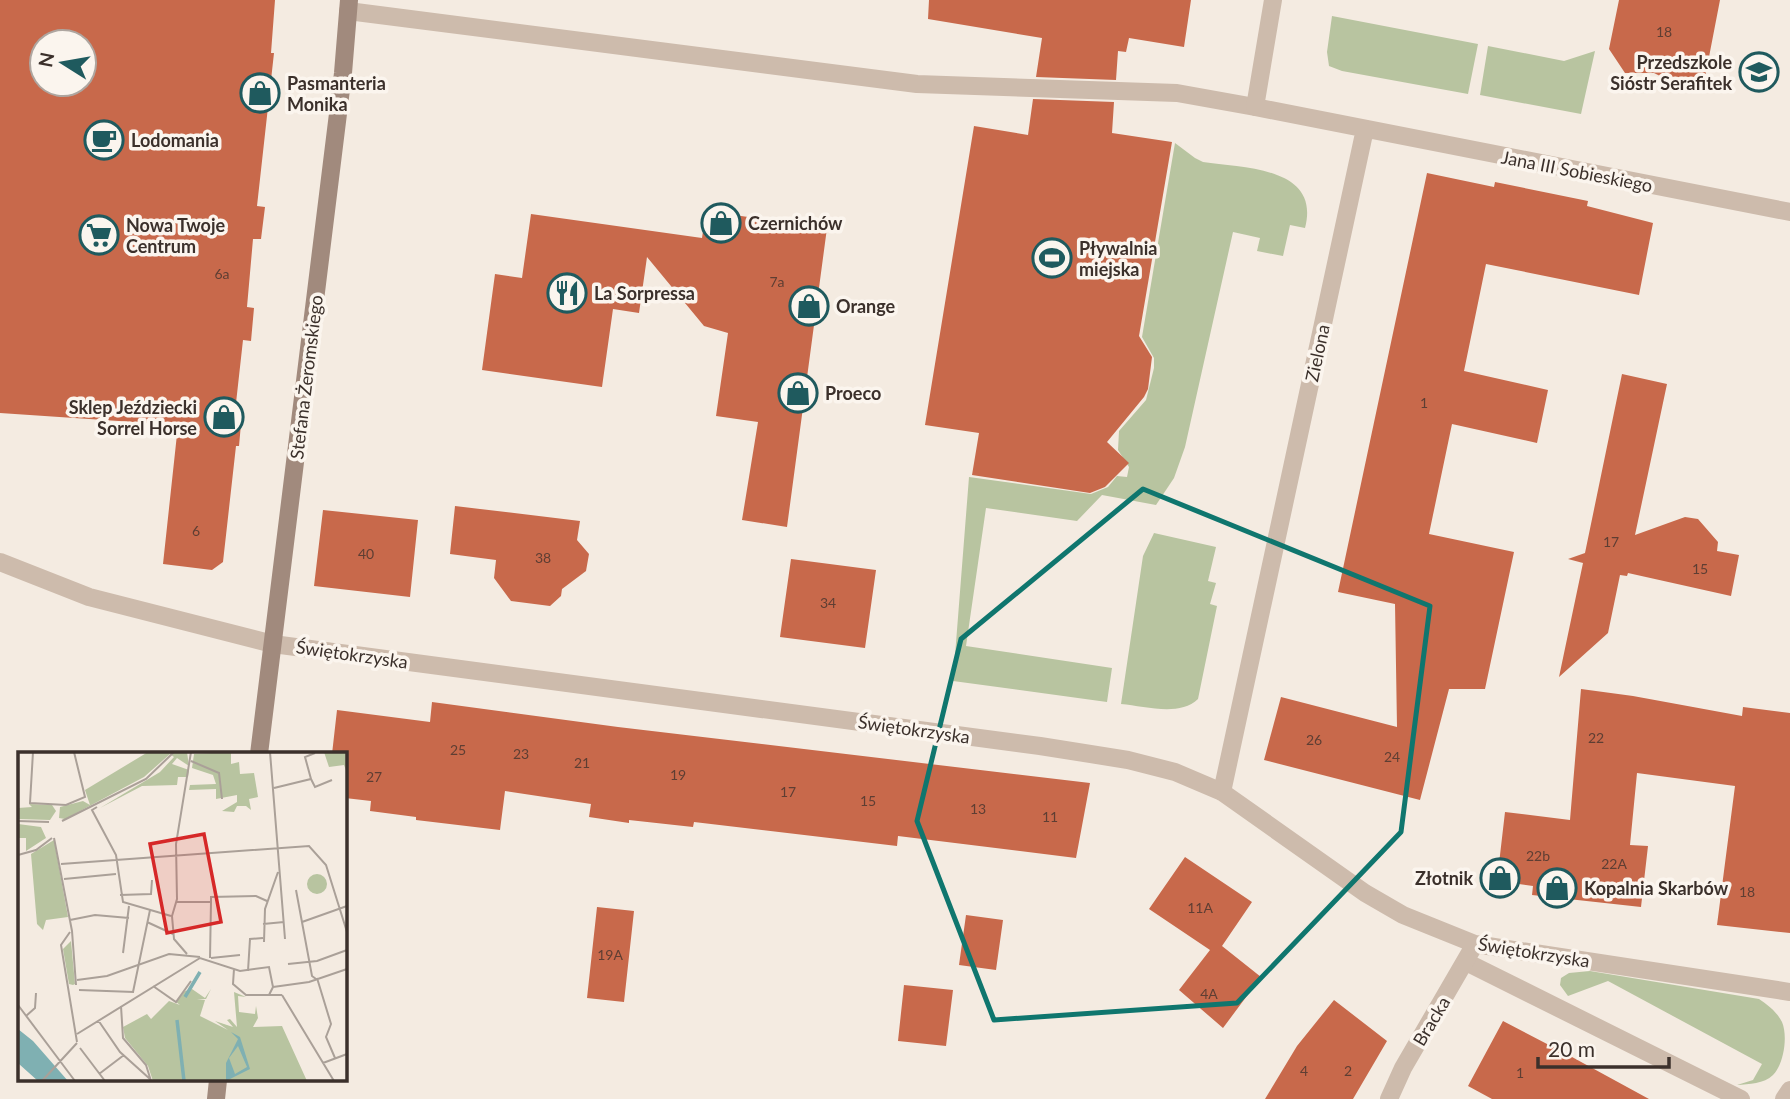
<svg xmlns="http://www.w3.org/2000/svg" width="1790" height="1099" font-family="Lato,sans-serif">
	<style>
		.green { fill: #b8c4a0 }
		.building { fill: #c8694b; fill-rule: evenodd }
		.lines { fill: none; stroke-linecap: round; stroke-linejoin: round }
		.lane { stroke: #cdbbac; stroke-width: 18 }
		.street { stroke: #cdbbac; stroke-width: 18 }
		.secondary { stroke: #a18a7d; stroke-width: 18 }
		.marked { fill: none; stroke: #0f766e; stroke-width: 5; stroke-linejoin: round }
		.labels { text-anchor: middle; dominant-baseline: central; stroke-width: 7; stroke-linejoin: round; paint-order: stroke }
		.number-label { font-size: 14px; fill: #5e3e33 }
		.poi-label { font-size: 18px; font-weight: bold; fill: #3b302b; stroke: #fbf5ee; text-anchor: start }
		.street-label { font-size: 18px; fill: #3b302b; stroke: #fbf5ee }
		.inset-river { fill: none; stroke: #7fb0b2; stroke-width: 3.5 }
		.inset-road { fill: none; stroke: #aaa098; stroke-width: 2 }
		.view { fill: #d62828; fill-opacity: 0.15; stroke: #d62828; stroke-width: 3.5 }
		.inset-edge { fill: none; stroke: #3b302b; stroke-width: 3.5 }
	</style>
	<rect width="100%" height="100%" fill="#f4ebe1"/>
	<!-- green -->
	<path class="green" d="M1332,16l146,28 -10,50 -126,-23 -13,-5 -2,-14z
		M1488,46l76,15 31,-10 -14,63 -101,-19z
		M1175,143l20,15 8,4c41,6 118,5 102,66l-15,-3 -7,31 -26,-5 3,-13 -27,-6 -48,215 -11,31 -18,27 -54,-10 -25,26 -91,-13 -20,138 146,22 -5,34 -154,-21 16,-204 122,17 17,-7 9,-11 10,1 2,-10 -11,-17 1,-19 27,-31 8,-32v-10l-12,-21z
		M1154,533l62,14 -8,34 8,2 -6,21 7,2 -19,93c-19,18 -53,7 -77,5l22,-148z
		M1590,971l169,28c9,6 18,13 23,23 6,14 2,42 -9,53 -9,9 -24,9 -36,10l16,-5 9,-16 -154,-83 -40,15 -8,-11 1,-7 8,-5z"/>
	<!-- building -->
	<path class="building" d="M0,0h275l-4,53h3l-17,153 8,1 -4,32h-8l-6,68 7,1 -3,33 -8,-1 -8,72 7,1 -3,33h-3l-13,116 -11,8 -49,-6 15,-139 -178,-12zM42,42h42v42h-42z
		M929,0h262l-7,47 -55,-9 -3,14 -8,-1 -2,29 -80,-3 6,-39 -114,-19z
		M1619,0h101l-17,88 -33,-7 -16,-8h-29l-16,-24z
		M1033,99l81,3 -2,31 60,9 -33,194 13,21 -4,32 -4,8 -37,45 22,21 -24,24 -15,6 -118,-18 7,-42 -54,-8 49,-299 54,9z
		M1427,173l67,14 1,-5 93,19 -1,5 66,17 -14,72 -153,-31 -22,107 84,19 -11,53 -85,-19 -23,110 85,18 -29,137h-36l-29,111 -156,-40 17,-63 116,30 -2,-123 -57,-12z
		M706,211l121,17 -40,299 -45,-7 16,-98 -42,-6 12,-83 -24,-7 -57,-69 -8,56 -26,-4 -11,78 -120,-17 13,-96 27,4 9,-64 171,24z
		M1622,374l45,10 -32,151 50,-18 13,2 20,23 -1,9 22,4 -8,41 -103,-23 -1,3 -7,-1 -12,58 -49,44 24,-114 -15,-4 17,-6z
		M455,506l125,15 -3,19 12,14 -3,17 -24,18 -1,7 -11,10 -39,-5 -17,-23 2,-18 -46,-6z
		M323,510l95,10 -8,77 -96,-11z
		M791,559l85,11 -11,78 -85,-11z
		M1581,689l52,7 109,20 1,-9 47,6v220l-73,-8 18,-139 -98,-13 -7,72 18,1 -7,61 -109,-12 1,-9 -36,-5 8,-69 65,8z
		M432,702l186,25 472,56 -14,75 -178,-22 -1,10 -203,-24 -1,5 -64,-7v3l-40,-6 2,-13 -86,-13 -5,39 -84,-10v-3l-46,-6 1,-10 -26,-3v-44h-13l5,-44 93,12z
		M1185,857l67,45 -30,44 39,31 -38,51 -44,-38 31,-40 -61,-41z
		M597,907l37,4 -10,91 -37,-4z
		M966,915l37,5 -7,50 -37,-5z
		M904,985l49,5 -7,56 -48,-5z
		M1334,1000l53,41 -34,58h-88l32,-53z
		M1503,1021l69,36 77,42h-157l-24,-13z"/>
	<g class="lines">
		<!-- lane -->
		<path class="lane" d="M348,11l569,73 260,9 78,14
			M1466,962l275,137"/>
		<!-- street -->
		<path class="street" d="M1273,0l-18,107 535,105
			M0,562l89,35 184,47 767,102 88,14 47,12 47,20 143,101 38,22 72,29 315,48
			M1222,792l143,-663
			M1389,1099l14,-31 72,-124
			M1784,1099l6,-9"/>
		<!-- secondary -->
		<path class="secondary" d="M259,754l84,-681 6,-73
			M216,1099l2,-19"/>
	</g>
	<!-- marked area -->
	<path class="marked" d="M1143,489l287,117 -29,226 -164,171 -243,17 -77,-199 44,-182z"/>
	<!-- icons -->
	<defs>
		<g id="school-ring" transform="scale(2.0125)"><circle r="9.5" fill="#fbf5ee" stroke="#1f5a5e" stroke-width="1.5"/><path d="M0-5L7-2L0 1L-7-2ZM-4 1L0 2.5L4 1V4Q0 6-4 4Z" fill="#1f5a5e"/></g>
		<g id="shop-ring" transform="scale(2.0125)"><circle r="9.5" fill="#fbf5ee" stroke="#1f5a5e" stroke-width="1.5"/><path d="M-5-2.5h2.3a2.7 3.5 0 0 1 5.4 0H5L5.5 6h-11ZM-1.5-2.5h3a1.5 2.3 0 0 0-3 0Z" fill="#1f5a5e"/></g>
		<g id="cafe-ring" transform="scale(2.0125)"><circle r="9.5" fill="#fbf5ee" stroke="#1f5a5e" stroke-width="1.5"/><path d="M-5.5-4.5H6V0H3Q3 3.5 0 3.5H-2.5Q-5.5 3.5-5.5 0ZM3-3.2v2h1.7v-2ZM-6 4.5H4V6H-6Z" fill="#1f5a5e"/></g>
		<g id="supermarket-ring" transform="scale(2.0125)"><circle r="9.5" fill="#fbf5ee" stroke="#1f5a5e" stroke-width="1.5"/><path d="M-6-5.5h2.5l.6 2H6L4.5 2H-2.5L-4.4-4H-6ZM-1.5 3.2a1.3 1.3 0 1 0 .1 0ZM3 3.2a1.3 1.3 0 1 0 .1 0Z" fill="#1f5a5e"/></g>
		<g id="stadium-ring" transform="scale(2.0125)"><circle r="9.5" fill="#fbf5ee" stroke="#1f5a5e" stroke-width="1.5"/><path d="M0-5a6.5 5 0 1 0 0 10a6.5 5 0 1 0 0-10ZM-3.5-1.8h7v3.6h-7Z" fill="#1f5a5e"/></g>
		<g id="restaurant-ring" transform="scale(2.0125)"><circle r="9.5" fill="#fbf5ee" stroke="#1f5a5e" stroke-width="1.5"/><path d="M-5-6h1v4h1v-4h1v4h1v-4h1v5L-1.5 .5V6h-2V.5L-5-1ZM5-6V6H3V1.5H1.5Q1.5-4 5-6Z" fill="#1f5a5e"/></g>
	</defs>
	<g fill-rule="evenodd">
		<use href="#school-ring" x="1759" y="72"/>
		<use href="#shop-ring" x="260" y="93"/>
		<use href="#cafe-ring" x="104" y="140"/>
		<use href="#shop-ring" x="721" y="223"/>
		<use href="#supermarket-ring" x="99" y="235"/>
		<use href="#stadium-ring" x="1052" y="258"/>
		<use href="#restaurant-ring" x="567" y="293"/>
		<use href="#shop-ring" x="809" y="306"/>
		<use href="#shop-ring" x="798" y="393"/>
		<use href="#shop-ring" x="224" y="417"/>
		<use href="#shop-ring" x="1500" y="878"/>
		<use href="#shop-ring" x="1557" y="888"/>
	</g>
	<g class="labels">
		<!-- number labels -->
		<g class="number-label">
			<text x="1664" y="31">18</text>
			<text x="222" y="273">6a</text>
			<text x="777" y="281">7a</text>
			<text x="1424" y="402">1</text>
			<text x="196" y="530">6</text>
			<text x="1611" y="541">17</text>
			<text x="366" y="553">40</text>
			<text x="543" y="557">38</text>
			<text x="1700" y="568">15</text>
			<text x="828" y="602">34</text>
			<text x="1596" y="737">22</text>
			<text x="1314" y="739">26</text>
			<text x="458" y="749">25</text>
			<text x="521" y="753">23</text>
			<text x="1392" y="756">24</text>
			<text x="582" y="762">21</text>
			<text x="678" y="774">19</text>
			<text x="374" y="776">27</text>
			<text x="788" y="791">17</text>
			<text x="868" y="800">15</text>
			<text x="978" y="808">13</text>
			<text x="1050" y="816">11</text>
			<text x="1538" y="855">22b</text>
			<text x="1614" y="863">22A</text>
			<text x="1747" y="891">18</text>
			<text x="1200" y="907">11A</text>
			<text x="610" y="954">19A</text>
			<text x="1209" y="993">4A</text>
			<text x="1304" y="1070">4</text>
			<text x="1348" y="1070">2</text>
			<text x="1520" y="1072">1</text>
		</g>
		<!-- poi labels -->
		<g class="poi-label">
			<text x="1732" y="62" text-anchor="end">Przedszkole<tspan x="1732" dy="21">Sióstr Serafitek</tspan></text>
			<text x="287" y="83">Pasmanteria<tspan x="287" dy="21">Monika</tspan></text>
			<text x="131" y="140">Lodomania</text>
			<text x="748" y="223">Czernichów</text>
			<text x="126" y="225">Nowa Twoje<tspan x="126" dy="21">Centrum</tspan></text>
			<text x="1079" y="248">Pływalnia<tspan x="1079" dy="21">miejska</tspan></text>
			<text x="594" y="293">La Sorpressa</text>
			<text x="836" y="306">Orange</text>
			<text x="825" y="393">Proeco</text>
			<text x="197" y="407" text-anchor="end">Sklep Jeździecki<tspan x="197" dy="21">Sorrel Horse</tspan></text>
			<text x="1473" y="878" text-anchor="end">Złotnik</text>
			<text x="1584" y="888">Kopalnia Skarbów</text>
		</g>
		<!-- street labels -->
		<g class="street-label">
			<text transform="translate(1577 171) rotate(11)">Jana III Sobieskiego</text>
			<text transform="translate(1317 353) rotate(-78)">Zielona</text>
			<text transform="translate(306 377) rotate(-83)">Stefana Żeromskiego</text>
			<text transform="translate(352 654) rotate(8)">Świętokrzyska</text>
			<text transform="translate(914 729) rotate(8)">Świętokrzyska</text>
			<text transform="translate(1534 952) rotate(9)">Świętokrzyska</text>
			<text transform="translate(1431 1021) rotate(-59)">Bracka</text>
		</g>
	</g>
	<!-- overview -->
	<g transform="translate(18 752)">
		<rect width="329" height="329" fill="#f4ebe1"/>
		<path d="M130,0h39l2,14 -12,-8 -5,6 17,6 -1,7h-10l-1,8 -35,1 -42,22 60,-36 14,-15 -4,-3 -26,23 -79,42 -6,-1 1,-11 23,-6 7,4 -5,-15zM213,0v12l8,-2 1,12 14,-1 4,24 -9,2 2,11 -5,-4h-9l-3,6 -12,-1 15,-9v-7l-21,4v-10l-27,1 1,-5 26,-1 -3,-9 -21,-7 2,-14zM306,0h23v21l-3,-8 -15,2zM11,52l23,1 4,6 -6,9 -32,-1v-11l14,-1zM0,72l23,3 5,11 -20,13v-13h-8zM36,88l14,77 -22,3 -3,10 -6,-6 -6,-70zM289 132a10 10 0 1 1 20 0a10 10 0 1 1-20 0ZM53,189l4,43 -2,1 -4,-1 -6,-35zM174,237l13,9 6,-9 -5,10h-9l8,1 -5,16 28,14 -13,-9 18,6 -6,-7 3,-1 7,8 -3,-35 12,5 -8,-1 1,16 16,2 1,-8 2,12 -5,9 29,-1 25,55h-154l-5,-15 -23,-28 -2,-11 24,-13 4,5 18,-18 11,4 -4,-3 9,-11z" fill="#b8c4a0"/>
		<path d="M0,277l15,12 35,40h-30l-19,-17zM213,280l9,5 10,32 -24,12v-18l12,-24zM220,294l9,21 -12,7 -6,-16z" fill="#7fb0b2" fill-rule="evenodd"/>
		<path class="inset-river" d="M167,245l15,-25M159,268l7,61"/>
		<path class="inset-road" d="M15,0l-3,51 36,2 19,-8 -11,-45M252,0l15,187M173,9l28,12 3,26M293,27l-6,-22 10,-4M256,36l37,-9 4,8 17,-7M79,55l-5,3 24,45 7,47 48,14M0,69l31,1M44,69l84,-42 28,-27M36,86l18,93 4,54M0,103l18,-5 16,-12M43,112l248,-18 17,19 21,67M46,127l52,-5M278,138l16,86 4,3M102,143l31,-1 1,-14M159,150h34M193,150v-5l45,-1 11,5M52,168l25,-5 34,3M129,170l26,12M284,170l45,-16M245,172l21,-2M52,180l-9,13 16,97M246,190l1,-33 13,-37M105,201l6,-47M169,202l-13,-15 -2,-23 5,-17 -1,-55 15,-92M192,206l1,-56M193,206l29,-3M270,212l29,-3 30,-11M216,217l-1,15 13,11h36M230,219l2,-32 13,-1M299,226l14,46 -5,13 9,21M59,228l30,-4 62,-22 31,3M135,234l23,16 15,-21M255,235l36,-5 38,-13M61,238l55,2M115,240l17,-82M264,243l52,86M0,253l57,76M103,254l2,32 23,27 5,16M8,264l9,-8 1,-15M80,268l22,32 30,27M59,282l123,-76 40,13 29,-4 4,20 -4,8M62,296l25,33M305,311l24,-9M81,322l25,-19M24,329l35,-38"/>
		<path class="view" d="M186,82l17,88 -54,11 -17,-89z"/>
		<rect width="329" height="329" class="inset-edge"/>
	</g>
	<!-- north arrow -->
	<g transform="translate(63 63) rotate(281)"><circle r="33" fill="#fbf5ee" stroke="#aea6a0" stroke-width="2"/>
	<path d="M0-5L12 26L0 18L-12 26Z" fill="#1f5a5e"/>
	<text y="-10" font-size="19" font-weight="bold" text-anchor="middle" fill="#3b302b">N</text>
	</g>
	<!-- scale -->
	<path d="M1538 1057v10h131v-10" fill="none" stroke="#3b302b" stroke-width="3.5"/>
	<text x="1548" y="1057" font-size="21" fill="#3b302b" stroke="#fbf5ee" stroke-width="5" paint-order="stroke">20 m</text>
</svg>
